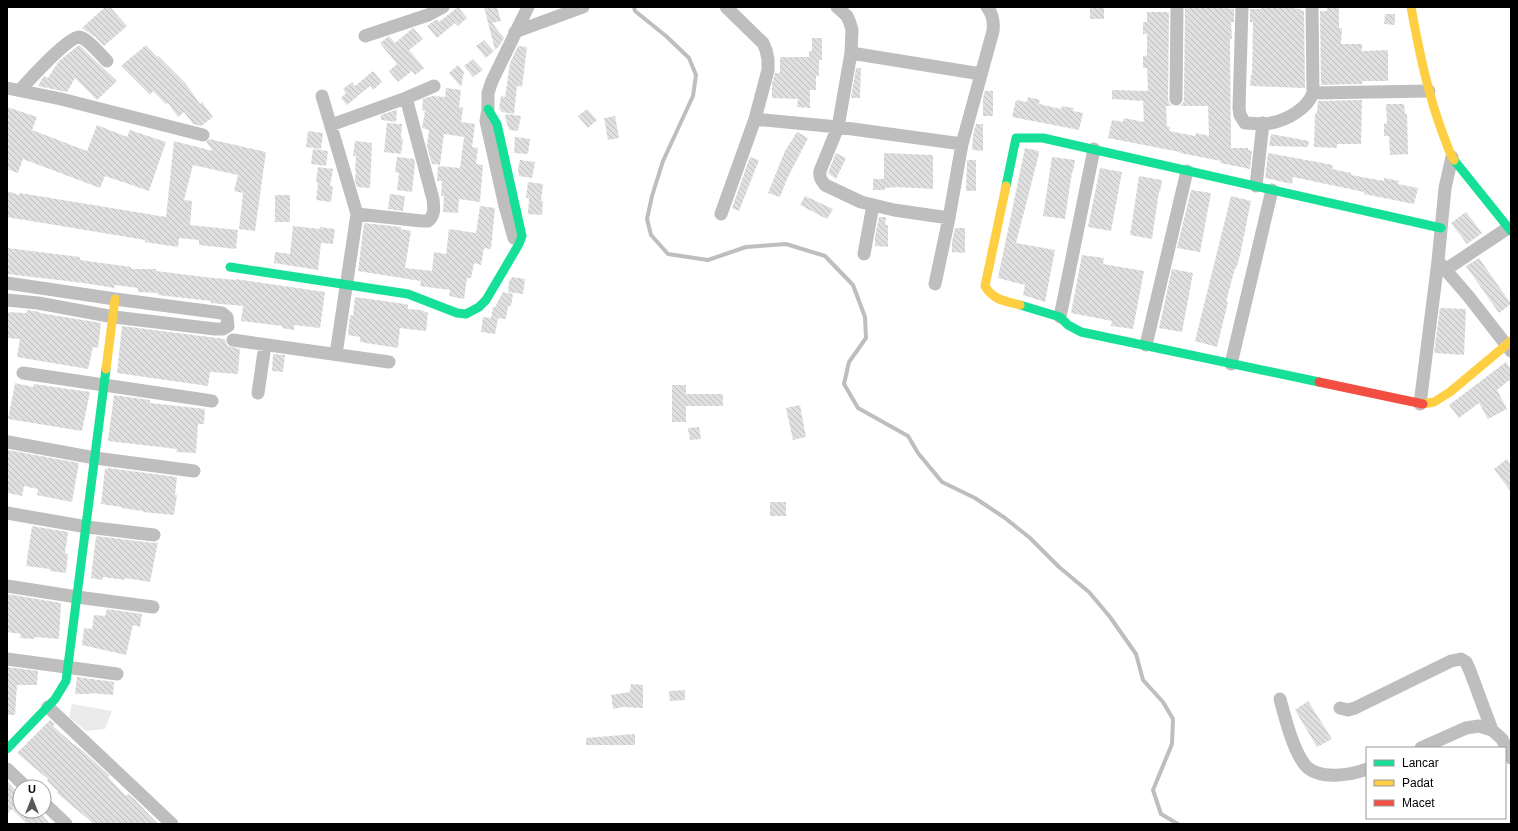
<svg xmlns="http://www.w3.org/2000/svg" width="1518" height="831" font-family="Helvetica,sans-serif">
	<style>
		.green { fill: #ebebeb }
		.lines { fill: none; stroke-linecap: round; stroke-linejoin: round }
		.stream { stroke: #bebebe; stroke-width: 4 }
		.building { fill: url(#building-back-hatch) }
		.street { stroke: #bebebe; stroke-width: 13 }
		.fast { stroke: #16e098; stroke-width: 9 }
		.slow { stroke: #ffcf43; stroke-width: 9 }
		.jam { stroke: #f24e42; stroke-width: 9 }
	</style>
	<defs>
		<pattern id="building-back-hatch" width="6" height="6" patternUnits="userSpaceOnUse"><rect width="6" height="6" fill="#dfdfdf"/><path d="M-1 5l2 2M0 0l6 6M5-1l2 2" fill="none" stroke="#bebebe"/></pattern>
	</defs>
	<rect width="100%" height="100%" fill="#fff"/>
	<!-- green -->
	<path class="green" d="M72,704l40,7 -7,18 -19,2 -17,-14z"/>
	<g class="lines">
		<!-- stream -->
		<path class="stream" d="M634,7l1,4 31,25 23,22 7,17 -3,21 -30,65 -11,35 -5,23 4,16 17,19 40,6 38,-13 40,-3 39,12 28,29 12,32 1,21 -17,24 -5,22 14,24 50,28 10,17 24,29 33,16 30,20 25,20 29,29 30,25 21,25 26,37 7,26 20,22 10,17 -1,25 -19,46 8,24 17,10"/>
	</g>
	<!-- building -->
	<path class="building" d="M105,7h5l17,19 -23,20 -9,-9 -13,-9z
		M458,7l9,11 -9,8 -3,-3 -18,15 -10,-12 10,-7 2,3z
		M484,7h13l4,14 -9,2 12,15 -4,7 -5,5z
		M1090,7h14v12h-14z
		M1185,7h40v1l9,1v13h-3l1,17h-2l1,109h17v2l4,1 -2,18 -30,-6 1,-2 -41,-8v-1l-72,-14 4,-18 11,2 1,-4 20,4 -1,-21 -31,-2v-9l36,1 -1,-23h-4v-12h4v-22h-4v-12h4v-10h22l-1,87 1,4 3,3h-6l1,20 3,1 -1,4 26,5 1,-3 13,3 -1,-30h-28l3,-3 1,-4z
		M1261,7h30v1l9,1v1l4,1 1,77 -55,-2 1,-11h1l1,-53h-3v-13h11z
		M1327,7h12v21h3l-1,16h21v7l26,-1v31h-25l-1,3 -41,1 -1,-74h7z
		M1385,14h10v11l-11,-1z
		M413,28l10,11 -14,11 15,18 -9,7 -3,-4 -14,11 -9,-11 8,-7 -17,-21 9,-7 6,7z
		M812,38h10v22h-3v16h-3v14h-6v18l-13,-1 1,-8 -26,-1v-14l3,-11h5v-16h29v-6h3z
		M484,40l10,11 -8,7 -10,-12z
		M79,45l38,36 -20,19 -22,-22 -8,14 -29,-6 6,-10 4,2 11,-17z
		M146,45l11,12 1,-1 28,28 14,20 2,-2 11,15 -12,9 -8,-2 -9,-12 -6,5 -10,-14 -2,1 -13,-13 -3,4 -29,-29z
		M518,46l9,1 -5,40 -5,-1 -3,28 -12,-2 -3,-4 2,-12 4,1 5,-34z
		M473,59l10,11 -10,7 -9,-11z
		M458,65l6,7 -3,15 -12,-14z
		M856,68h5l-1,30h-9z
		M373,71l9,11 -9,8 -3,-4 -23,19 -6,-7 5,-5 -3,-4 9,-7 3,4z
		M446,88l15,2 -2,17 4,1 -2,14 14,2 -3,23 6,1 -2,16 7,1 -3,37 -21,-3 -1,14 -15,-1 1,-16h-3l1,-15h-5l1,-15 22,2 4,-31 -20,-3 -4,31 -8,-1 -5,-18 2,-16 -7,-2 3,-17 -3,-1 1,-11 9,-3 13,1z
		M985,91h8v25h-10v-18z
		M1028,97l12,3 -1,4 22,5 1,-3 12,2 -1,3 10,2 -4,17 -67,-13 4,-17 11,2z
		M1362,100l-1,44h-24v4l-23,-1 1,-34h2l1,-12z
		M1386,104h18l1,10h2l1,40 -18,1 -1,-19h-5v-12l3,-1z
		M7,107l30,10 -5,13 55,21 10,-26 30,12 3,-7 36,12 -17,49 -44,-15 -5,12 -77,-29 -5,14 -11,-4z
		M587,109l10,11 -9,8 -10,-12z
		M396,110h1l-1,12 -15,-2v-5z
		M506,114l15,2 -3,15 -9,-1 -4,-13z
		M615,116l4,22 -11,2 -4,-22z
		M387,123l15,1 -1,14 2,1 -2,15 -17,-2z
		M976,124h7v27l-11,-1 1,-15z
		M308,131l15,2 -2,16 -15,-2z
		M797,132l11,6 -21,41 -7,18 -12,-4 17,-42z
		M1271,134l38,7 -1,6 -39,-1z
		M515,137l15,2 -2,15 -14,-1z
		M209,139l57,13 -11,79 -16,-2 4,-36 -9,-2 4,-16 -45,-10 -9,35 8,1 -2,24 48,5 -2,19 -37,-4v-5l-20,-2 -1,9 -33,-5v-2l-138,-23v-26l12,4 1,-2 146,24 8,-76 39,10 -7,-9z
		M355,141l17,2 -2,45 -13,-1 -2,-6 1,-10h-1l1,-15h-3z
		M1025,148l14,3v3l-23,89 39,7 -10,52 -22,-7 2,-10 -27,-7z
		M313,149l15,2 -2,15 -15,-2z
		M836,153l10,5 -10,21 -8,-6z
		M884,153l49,2v34l-35,-2 -13,1v2h-12v-11h11z
		M1268,153l65,12 -1,4 19,4v2l33,6v-3l15,3 -1,3 20,4 -4,16 -50,-10v-2l-71,-15 -1,7 -27,-6z
		M397,157l17,2 1,5 -3,28 -15,-2 2,-17 -4,-1z
		M750,157l9,3 -20,51 -7,-3z
		M1052,157l23,3 -2,12h-1l-7,47 -22,-3z
		M520,160l15,2 -3,16 -13,-2 -1,-6z
		M967,160h9v31h-10z
		M318,167l15,2 -3,17 3,1 -2,15 -15,-2 2,-17 -2,-1z
		M1100,168l22,4 -11,59 -23,-4z
		M1139,176l23,4 -2,12 -1,-1 -7,48 -22,-4z
		M528,182l15,2 -2,17h2l-1,14 -14,-1 1,-16h-3z
		M1191,190l20,3 -11,59 -23,-4z
		M390,194l15,2 -2,15 -15,-2z
		M275,195h15v27h-15z
		M805,196l28,13 -6,10 -27,-14z
		M1231,196l20,5 -11,54 -4,14 -1,-1 -9,34h2l-11,45 -22,-6z
		M480,206l15,2 -4,41 -7,-1 -3,17 -7,-2 -3,15h-4l-3,21 -15,-3 1,-6 -30,-4 1,-5 -63,-10 6,-48 37,4v2l10,2 -6,37 27,3 2,-19 12,2 3,-25 27,4z
		M1466,212l16,21 -15,11 -16,-21z
		M879,217h7l-1,8h3v22l-13,-1v-9z
		M293,226l27,3v-2l15,2 -2,15 -12,-1 -3,27 -44,-7 1,-11 15,2z
		M955,228h10v25l-13,-1v-10z
		M7,248l73,9v3l51,7v2h25v2l57,7 23,2v-1l89,13 -5,36 -26,-3v5l-12,-2v-2l-41,-5 2,-15 -32,-3v-2l-53,-6v-2l-20,-1v-4l-23,-3 -1,3 -30,-5 -77,-9z
		M1082,255l22,3 -1,6 41,7 -11,58 -22,-3 1,-5 -41,-8z
		M1479,258l32,46 -12,9 -33,-47z
		M1172,269l21,4 -11,59 -23,-4z
		M512,277l13,2 -2,15 -15,-2 1,-10z
		M503,292l10,2 -2,12h-3l-2,13 -15,-1 2,-10 3,-2 1,-3z
		M355,297l50,7 3,1v4l13,1 7,3 -2,18 -26,-3 -2,20 -38,-6v-5l-12,-2 2,-20 3,1z
		M1440,308l26,1 -2,46 -30,-2z
		M27,310l13,2v1l61,10 -3,25 -5,-1 -5,22 -71,-12 3,-18 -13,-1v-26l19,1z
		M483,317l15,2 -3,15 -14,-2z
		M122,326l103,13 1,4 2,3 12,3 -2,25 -28,-2 -2,14 -91,-13z
		M273,354l12,1 -2,17 -11,-1z
		M1506,362l5,7v10l-14,11 10,19 -19,10 -9,-16 -20,15 -10,-13z
		M15,383l18,4 1,-3 56,8 -8,39 -74,-12z
		M672,385h14v9h37v12h-37v16h-14z
		M114,395l36,5v3l55,6 -1,15h-6l-2,29 -20,-1 1,-3 -69,-8z
		M800,405l6,32 -13,3 -7,-32z
		M699,427l2,12 -11,1 -2,-12z
		M8,450l71,13 -7,39 -35,-7 1,-6 -14,-3 -2,10 -15,-3z
		M1507,459l4,6v27l-17,-23z
		M108,468l69,9 -2,18h2l-3,20 -31,-3v-1l-21,-3v-1l-21,-3 4,-35h3z
		M770,502h16v14h-16z
		M32,526l36,6 -3,21 3,1 -2,19 -16,-2v-2l-24,-3z
		M96,536l57,7 5,-1 -8,40 -25,-4v2l-22,-3 -1,3 -11,-2z
		M7,594l54,9 -2,36 -24,-2 -1,2 -14,-1 1,-4 -14,-2z
		M107,609l35,5 -2,13 -7,-2 -7,30 -44,-10 2,-17 8,1 2,-14 11,1z
		M7,667l31,4 -1,14h-20l-2,30h-8z
		M77,677l37,5 -1,13 -22,-2v1h-16z
		M631,684l12,1v23l-20,-1 -10,2 -2,-14 19,-3z
		M685,690v10l-15,1 -1,-10z
		M1308,701l24,38 -15,8 -22,-37z
		M50,720l5,4 -2,2 21,19v-1l9,7 27,25 -2,1 18,19 2,-2 7,6 23,24h-64l-37,-31 1,-2 -11,-10 1,-2 -31,-26z
		M635,734v11h-49v-7z
		M7,781l13,14v16h18l12,13h-23l-15,-15 -5,5z"/>
	<g class="lines">
		<!-- street -->
		<path class="street" d="M837,7l10,9 3,7 2,7 -1,23 -13,74 -18,44c-1,6 1,9 5,14l36,17 33,8 55,8
			M1242,7l-3,101 1,7 5,8c9,0 18,2 26,0 16,-3 36,-14 42,-30l-1,-86
			M515,32l68,-25
			M365,36l63,-21 15,-8
			M851,53l130,21
			M7,88l54,11 142,36
			M20,90c8,-9 49,-54 59,-53 8,1 22,18 28,24
			M1313,93l116,-2
			M322,96l35,118 -21,140
			M1176,99l1,-92
			M755,119l83,8 124,17
			M331,125l75,-27 28,-12
			M1256,186l7,-63
			M357,214l65,7h6c7,-6 6,-13 5,-22l-27,-101
			M721,214l34,-95 13,-49v-11l-2,-9 -3,-7 -37,-36
			M514,238l-9,-32 -19,-85 2,-12v-16l4,-12 36,-74
			M864,254l9,-49
			M1438,261l31,36 42,54
			M1445,270l63,-42
			M7,283l108,16 107,14 5,4 1,9 -5,3h-8l-101,-12 -76,-14 -31,-3
			M935,284l14,-66 13,-74 31,-113c1,-9 0,-17 -6,-24
			M1060,317l34,-168
			M233,340l156,22
			M1146,345l41,-174
			M1231,364l41,-174
			M23,373l189,28
			M258,393l7,-48
			M1420,404l18,-143 7,-73 7,-31
			M8,442l87,16 99,13
			M7,513l80,14 67,8
			M7,586l70,11 76,10
			M7,659l110,15
			M1280,699c5,19 13,51 25,66 14,16 46,10 62,4
			M48,707l124,117
			M1340,708l8,2 7,-2 96,-47 10,-2 5,3 4,9 22,59
			M1421,748l45,-20 13,-2 13,4 10,9 9,19
			M7,769l19,18
			M44,803l22,21"/>
		<!-- fast -->
		<path class="fast" d="M1454,160l57,71
			M1006,186l10,-48h27l398,90
			M230,267l178,27 49,19 9,1 13,-7 7,-7 33,-56 3,-8 -25,-112 -9,-15
			M1020,305l40,12 8,8 13,7 238,50
			M7,749l48,-50 11,-18 40,-312"/>
		<!-- slow -->
		<path class="slow" d="M1411,7c8,44 17,88 33,130 3,7 5,16 10,23
			M1006,186l-21,100c8,14 20,15 35,19
			M106,369l9,-70
			M1423,404l11,-2 16,-10 61,-51"/>
		<!-- jam -->
		<path class="jam" d="M1319,382l104,22"/>
	</g>
	<!-- border -->
	<rect width="1518" height="831" fill="none" stroke="#000000" stroke-width="16"/>
	<!-- legend -->
	<rect x="1366" y="747" width="140" height="72" fill="#ffffff" stroke="#999999"/>
	<rect x="1374" y="760" width="20" height="6" fill="#16e098" stroke="#999999"/>
	<text x="1402" y="767" font-size="12" fill="#000000">Lancar</text>
	<rect x="1374" y="780" width="20" height="6" fill="#ffcf43" stroke="#999999"/>
	<text x="1402" y="787" font-size="12" fill="#000000">Padat</text>
	<rect x="1374" y="800" width="20" height="6" fill="#f24e42" stroke="#999999"/>
	<text x="1402" y="807" font-size="12" fill="#000000">Macet</text>
	<!-- north arrow -->
	<g transform="translate(32 799)"><circle r="19" fill="#ffffff" stroke="#999999"/>
	<path d="M0-3L7 15L0 10L-7 15Z" fill="#595959"/>
	<text y="-6" font-size="11" font-weight="bold" text-anchor="middle" fill="#000000">U</text>
	</g>
</svg>
